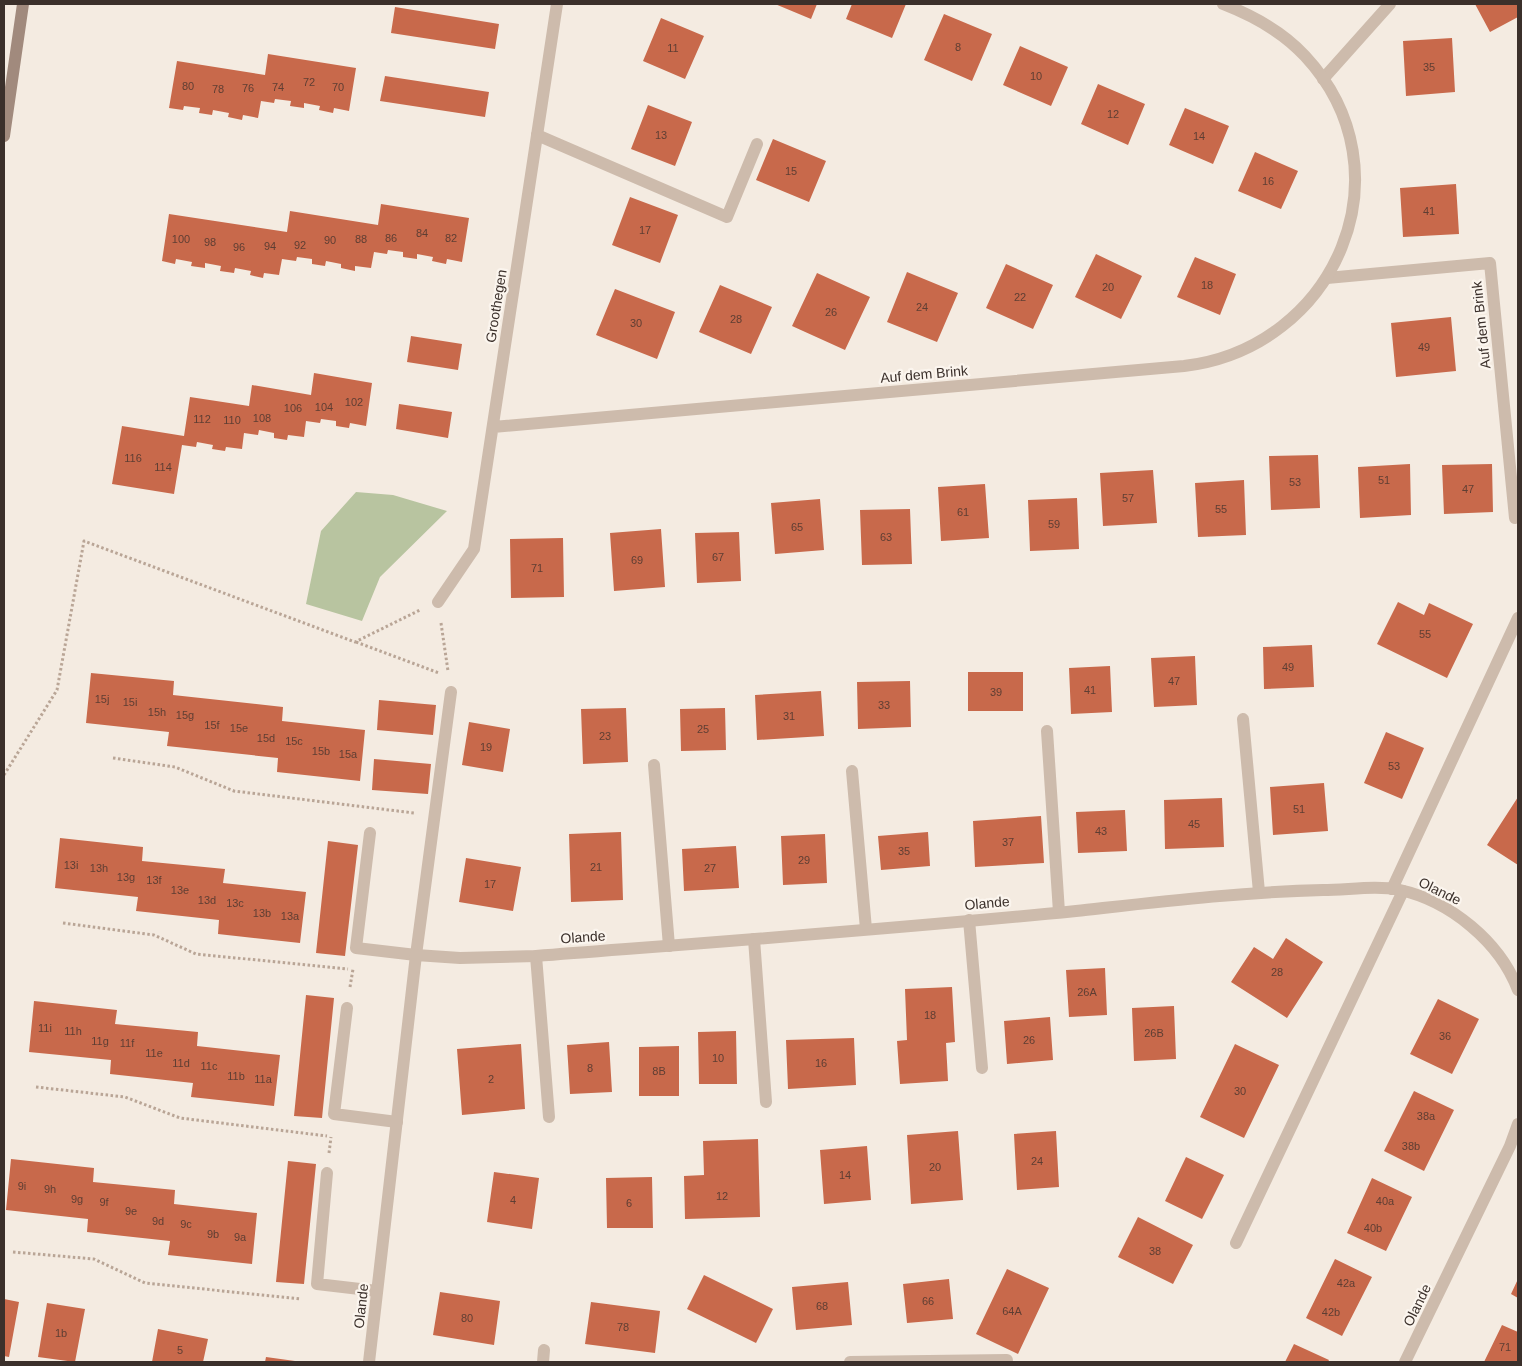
<svg xmlns="http://www.w3.org/2000/svg" width="1522" height="1366" font-family="Helvetica,sans-serif">
	<style>
		.green { fill: #b8c4a0 }
		.building { fill: #c8694b }
		.lines { fill: none; stroke-linecap: round; stroke-linejoin: round }
		.path { stroke: #b9a596; stroke-width: 3; stroke-dasharray: 2.5 2.5; stroke-linecap: butt }
		.lane { stroke: #cdbbac; stroke-width: 12 }
		.street { stroke: #cdbbac; stroke-width: 12 }
		.secondary { stroke: #a18a7d; stroke-width: 12 }
		.labels { text-anchor: middle; dominant-baseline: central; stroke-width: 4.5; stroke-linejoin: round; paint-order: stroke }
		.number-label { font-size: 11px; fill: #5e3e33 }
		.street-label { font-size: 14px; fill: #3b302b; stroke: #fbf5ee }
	</style>
	<rect width="100%" height="100%" fill="#f4ebe1"/>
	<!-- green -->
	<path class="green" d="M356,492l37,3 54,16 -67,66 -18,44 -56,-17 15,-73z"/>
	<!-- building -->
	<path class="building" d="M775,4h42l-6,15z
		M852,4h54l-14,34 -46,-19z
		M1475,4h43v13l-28,15z
		M395,7l104,17 -4,25 -104,-16z
		M944,14l48,20 -20,47 -48,-21z
		M661,18l43,18 -19,43 -42,-18z
		M1452,38l3,54 -49,4 -3,-55z
		M1020,46l48,21 -17,39 -48,-21z
		M268,54l88,14 -7,43 -15,-3 -1,5 -14,-3 1,-4 -16,-3v5l-14,-2 1,-5 -16,-2 -1,4 -13,-2 -3,17 -15,-3 -1,5 -14,-3 1,-4 -16,-3 -1,5 -13,-2 1,-5 -16,-2 -1,4 -14,-2 8,-47 88,14z
		M385,76l104,16 -4,25 -105,-16z
		M1098,84l47,20 -17,41 -47,-21z
		M648,105l44,17 -17,44 -44,-17z
		M1185,108l44,18 -16,38 -44,-19z
		M773,139l53,22 -17,41 -53,-22z
		M1255,152l43,19 -17,38 -43,-18z
		M1456,184l3,50 -56,3 -3,-49z
		M630,197l48,18 -18,48 -48,-18z
		M381,204l88,14 -7,44 -15,-3 -1,5 -14,-3 1,-4 -16,-3v5l-14,-2v-5l-15,-2 -1,4 -13,-2 -3,16 -16,-2v5l-14,-3v-4l-15,-3 -1,5 -13,-2v-5l-15,-2 -1,4 -14,-2 -3,16 -15,-2 -1,5 -13,-3 1,-4 -16,-3 -1,5 -14,-2 1,-5 -16,-3v5l-14,-2 1,-4 -16,-3 -1,5 -13,-3 7,-47 118,18 3,-21 88,14z
		M1096,254l46,22 -21,43 -46,-22z
		M1195,257l41,17 -16,41 -43,-18z
		M1006,264l47,21 -20,44 -47,-21z
		M907,272l51,21 -21,49 -50,-20z
		M817,273l53,24 -25,53 -53,-24z
		M720,285l52,22 -21,47 -52,-22z
		M615,289l60,23 -18,47 -61,-24z
		M1451,317l5,54 -60,6 -5,-54z
		M411,336l51,8 -4,26 -51,-8z
		M314,373l58,10 -6,43 -16,-3 -1,5 -13,-2v-5l-15,-2 -1,4 -14,-2 -2,16 -16,-2 -1,5 -13,-2v-5l-15,-3 -1,5 -14,-2 -2,16 -16,-2 -1,4 -13,-2 1,-4 -16,-3 -1,5 -14,-2 -8,49 -62,-10 10,-58 62,10 6,-39 59,9 3,-21 59,10z
		M399,404l53,8 -4,26 -52,-9z
		M1318,455l2,53 -49,2 -2,-54z
		M1410,464l1,51 -51,3 -2,-51z
		M1492,464l1,48 -49,2 -2,-49z
		M1153,470l4,53 -54,3 -3,-53z
		M1244,480l2,55 -48,2 -3,-54z
		M985,484l4,54 -48,3 -3,-54z
		M1077,498l2,51 -49,2 -2,-51z
		M820,499l4,51 -49,4 -4,-51z
		M910,509l2,55 -50,1 -2,-55z
		M661,529l4,58 -51,4 -4,-58z
		M739,532l2,49 -44,2 -2,-50z
		M563,538l1,59 -53,1 -1,-59z
		M1398,602l26,13 5,-12 44,21 -26,54 -70,-34z
		M1312,645l2,42 -50,2 -1,-42z
		M1195,656l2,49 -43,2 -3,-49z
		M1110,666l2,46 -41,2 -2,-46z
		M968,672h55v39h-55z
		M91,673l83,8 -1,14 110,12 -1,14 83,9 -5,51 -83,-9 1,-14 -111,-12 2,-14 -83,-9z
		M910,681l1,46 -53,2 -1,-47z
		M821,691l3,45 -67,4 -2,-45z
		M379,700l57,5 -3,30 -56,-5z
		M626,708l2,54 -45,2 -2,-55z
		M725,708l1,42 -45,1 -1,-42z
		M469,722l41,7 -7,43 -41,-7z
		M1386,732l38,16 -22,51 -38,-16z
		M374,759l57,5 -3,30 -56,-4z
		M1324,783l4,48 -55,4 -3,-48z
		M1518,797v68l-31,-20z
		M1222,798l2,49 -59,2 -1,-49z
		M1125,810l2,41 -49,2 -2,-41z
		M1041,816l3,47 -69,4 -2,-46z
		M621,832l2,68 -52,2 -2,-68z
		M928,832l2,34 -49,4 -3,-34z
		M825,834l2,49 -44,2 -2,-49z
		M60,838l83,9 -1,14 83,8 -2,14 83,9 -6,51 -82,-9 1,-14 -83,-9 2,-14 -83,-9z
		M328,841l30,4 -13,111 -29,-3z
		M736,846l3,42 -55,3 -2,-42z
		M466,858l55,9 -8,44 -54,-9z
		M1286,938l37,24 -36,56 -56,-36 23,-35 19,12z
		M1105,968l2,47 -38,2 -3,-47z
		M952,987l3,55 -9,1 2,38 -48,3 -3,-43 10,-1 -2,-51z
		M306,995l28,3 -12,120 -28,-2z
		M1438,999l41,20 -27,55 -42,-20z
		M34,1001l83,9 -2,14 83,8 -1,14 83,9 -6,51 -83,-9 2,-14 -83,-9 1,-14 -82,-8z
		M1174,1006l2,53 -42,2 -2,-53z
		M1050,1017l3,43 -46,4 -3,-43z
		M736,1031l1,53h-38l-1,-52z
		M854,1038l2,47 -68,4 -2,-49z
		M609,1042l3,50 -42,2 -3,-49z
		M521,1044l4,65 -63,6 -5,-66z
		M1235,1044l44,21 -35,73 -44,-21z
		M679,1046v50h-40v-49z
		M1414,1091l40,19 -30,61 -40,-20z
		M958,1131l5,69 -52,4 -4,-69z
		M1056,1131l3,56 -42,3 -3,-56z
		M758,1139l2,78 -75,2 -1,-43 20,-1 -1,-34z
		M867,1146l4,54 -47,4 -4,-54z
		M1186,1157l38,18 -22,44 -37,-18z
		M11,1159l83,9 -1,14 82,8 -1,14 83,9 -5,51 -84,-9 2,-14 -83,-9 1,-13 -82,-9z
		M288,1161l28,3 -12,120 -28,-2z
		M494,1172l45,6 -7,51 -45,-7z
		M652,1177l1,51h-46l-1,-50z
		M1372,1178l40,19 -26,54 -39,-18z
		M1138,1217l55,28 -20,39 -55,-27z
		M1335,1259l37,18 -30,59 -36,-18z
		M1007,1269l42,19 -31,66 -42,-20z
		M704,1275l69,34 -17,34 -69,-34z
		M949,1279l4,40 -46,4 -4,-39z
		M1518,1279v19l-7,-4z
		M848,1282l4,43 -56,5 -4,-43z
		M440,1292l60,9 -6,44 -61,-10z
		M4,1299l15,3 -10,55 -5,-1z
		M591,1302l69,9 -5,42 -70,-9z
		M47,1303l38,6 -10,53 -37,-5z
		M1502,1325l16,7v30h-34z
		M158,1329l50,10 -5,23h-51z
		M1294,1344l35,16 -1,2h-43z
		M266,1357l29,4v1h-30z"/>
	<g class="lines">
		<!-- path -->
		<path class="path" d="M441,623l7,48
			M356,642l83,31
			M113,758l62,9 59,24 180,22
			M4,775l53,-85 27,-149 271,101 65,-32
			M63,923l91,12 42,19 152,15
			M350,987l3,-18
			M36,1087l89,10 55,21 147,18
			M329,1153l2,-16
			M13,1252l81,7 51,24 156,16"/>
		<!-- lane -->
		<path class="lane" d="M1323,79l67,-75
			M537,135l190,82 30,-73
			M1327,278l163,-15 25,255
			M1243,719l16,173
			M1047,731l12,181
			M654,765l15,181
			M852,771l14,158
			M370,833l-14,115 60,7 35,-263
			M1392,889l126,-271
			M969,920l13,148
			M754,939l12,163
			M536,956l13,161
			M347,1008l-13,106 63,8
			M327,1173l-10,111 60,7
			M1236,1243l167,-352
			M543,1362l1,-12
			M850,1362l157,-2"/>
		<!-- street -->
		<path class="street" d="M493,427l691,-61c152,-18 228,-195 121,-310 -23,-25 -51,-40 -82,-52
			M438,602l36,-53 83,-545
			M369,1362l47,-407 44,3 76,-2c180,-14 360,-27 540,-45 82,-9 164,-19 247,-21 25,0 53,-5 77,0 50,11 100,52 118,100
			M1405,1362l105,-216 8,-22"/>
		<!-- secondary -->
		<path class="secondary" d="M4,136l19,-132"/>
	</g>
	<g class="labels">
		<!-- number labels -->
		<g class="number-label">
			<text x="958" y="47">8</text>
			<text x="673" y="48">11</text>
			<text x="1429" y="67">35</text>
			<text x="1036" y="76">10</text>
			<text x="309" y="82">72</text>
			<text x="188" y="86">80</text>
			<text x="278" y="87">74</text>
			<text x="338" y="87">70</text>
			<text x="248" y="88">76</text>
			<text x="218" y="89">78</text>
			<text x="1113" y="114">12</text>
			<text x="661" y="135">13</text>
			<text x="1199" y="136">14</text>
			<text x="791" y="171">15</text>
			<text x="1268" y="181">16</text>
			<text x="1429" y="211">41</text>
			<text x="645" y="230">17</text>
			<text x="422" y="233">84</text>
			<text x="391" y="238">86</text>
			<text x="451" y="238">82</text>
			<text x="181" y="239">100</text>
			<text x="361" y="239">88</text>
			<text x="330" y="240">90</text>
			<text x="210" y="242">98</text>
			<text x="300" y="245">92</text>
			<text x="270" y="246">94</text>
			<text x="239" y="247">96</text>
			<text x="1207" y="285">18</text>
			<text x="1108" y="287">20</text>
			<text x="1020" y="297">22</text>
			<text x="922" y="307">24</text>
			<text x="831" y="312">26</text>
			<text x="736" y="319">28</text>
			<text x="636" y="323">30</text>
			<text x="1424" y="347">49</text>
			<text x="354" y="402">102</text>
			<text x="324" y="407">104</text>
			<text x="293" y="408">106</text>
			<text x="262" y="418">108</text>
			<text x="202" y="419">112</text>
			<text x="232" y="420">110</text>
			<text x="133" y="458">116</text>
			<text x="163" y="467">114</text>
			<text x="1384" y="480">51</text>
			<text x="1295" y="482">53</text>
			<text x="1468" y="489">47</text>
			<text x="1128" y="498">57</text>
			<text x="1221" y="509">55</text>
			<text x="963" y="512">61</text>
			<text x="1054" y="524">59</text>
			<text x="797" y="527">65</text>
			<text x="886" y="537">63</text>
			<text x="718" y="557">67</text>
			<text x="637" y="560">69</text>
			<text x="537" y="568">71</text>
			<text x="1425" y="634">55</text>
			<text x="1288" y="667">49</text>
			<text x="1174" y="681">47</text>
			<text x="1090" y="690">41</text>
			<text x="996" y="692">39</text>
			<text x="102" y="699">15j</text>
			<text x="130" y="702">15i</text>
			<text x="884" y="705">33</text>
			<text x="157" y="712">15h</text>
			<text x="185" y="715">15g</text>
			<text x="789" y="716">31</text>
			<text x="212" y="725">15f</text>
			<text x="239" y="728">15e</text>
			<text x="703" y="729">25</text>
			<text x="605" y="736">23</text>
			<text x="266" y="738">15d</text>
			<text x="294" y="741">15c</text>
			<text x="486" y="747">19</text>
			<text x="321" y="751">15b</text>
			<text x="348" y="754">15a</text>
			<text x="1394" y="766">53</text>
			<text x="1299" y="809">51</text>
			<text x="1194" y="824">45</text>
			<text x="1101" y="831">43</text>
			<text x="1008" y="842">37</text>
			<text x="904" y="851">35</text>
			<text x="804" y="860">29</text>
			<text x="71" y="865">13i</text>
			<text x="596" y="867">21</text>
			<text x="99" y="868">13h</text>
			<text x="710" y="868">27</text>
			<text x="126" y="877">13g</text>
			<text x="154" y="880">13f</text>
			<text x="490" y="884">17</text>
			<text x="180" y="890">13e</text>
			<text x="207" y="900">13d</text>
			<text x="235" y="903">13c</text>
			<text x="262" y="913">13b</text>
			<text x="290" y="916">13a</text>
			<text x="1277" y="972">28</text>
			<text x="1087" y="992">26A</text>
			<text x="930" y="1015">18</text>
			<text x="45" y="1028">11i</text>
			<text x="73" y="1031">11h</text>
			<text x="1154" y="1033">26B</text>
			<text x="1445" y="1036">36</text>
			<text x="1029" y="1040">26</text>
			<text x="100" y="1041">11g</text>
			<text x="127" y="1043">11f</text>
			<text x="154" y="1053">11e</text>
			<text x="718" y="1058">10</text>
			<text x="181" y="1063">11d</text>
			<text x="821" y="1063">16</text>
			<text x="209" y="1066">11c</text>
			<text x="590" y="1068">8</text>
			<text x="659" y="1071">8B</text>
			<text x="236" y="1076">11b</text>
			<text x="263" y="1079">11a</text>
			<text x="491" y="1079">2</text>
			<text x="1240" y="1091">30</text>
			<text x="1426" y="1116">38a</text>
			<text x="1411" y="1146">38b</text>
			<text x="1037" y="1161">24</text>
			<text x="935" y="1167">20</text>
			<text x="845" y="1175">14</text>
			<text x="22" y="1186">9i</text>
			<text x="50" y="1189">9h</text>
			<text x="722" y="1196">12</text>
			<text x="77" y="1199">9g</text>
			<text x="513" y="1200">4</text>
			<text x="1385" y="1201">40a</text>
			<text x="104" y="1202">9f</text>
			<text x="629" y="1203">6</text>
			<text x="131" y="1211">9e</text>
			<text x="158" y="1221">9d</text>
			<text x="186" y="1224">9c</text>
			<text x="1373" y="1228">40b</text>
			<text x="213" y="1234">9b</text>
			<text x="240" y="1237">9a</text>
			<text x="1155" y="1251">38</text>
			<text x="1346" y="1283">42a</text>
			<text x="928" y="1301">66</text>
			<text x="822" y="1306">68</text>
			<text x="1012" y="1311">64A</text>
			<text x="1331" y="1312">42b</text>
			<text x="467" y="1318">80</text>
			<text x="623" y="1327">78</text>
			<text x="61" y="1333">1b</text>
			<text x="1505" y="1347">71</text>
			<text x="180" y="1350">5</text>
		</g>
		<!-- street labels -->
		<g class="street-label">
			<text transform="translate(496 306) rotate(-81)">Groothegen</text>
			<text transform="translate(1481 325) rotate(-96)">Auf dem Brink</text>
			<text transform="translate(924 374) rotate(-5)">Auf dem Brink</text>
			<text transform="translate(1440 891) rotate(26)">Olande</text>
			<text transform="translate(987 903) rotate(-5)">Olande</text>
			<text transform="translate(583 937) rotate(-4)">Olande</text>
			<text transform="translate(1417 1305) rotate(-64)">Olande</text>
			<text transform="translate(361 1306) rotate(-84)">Olande</text>
		</g>
	</g>
	<!-- border -->
	<rect width="1522" height="1366" fill="none" stroke="#3b302b" stroke-width="10"/>
</svg>
